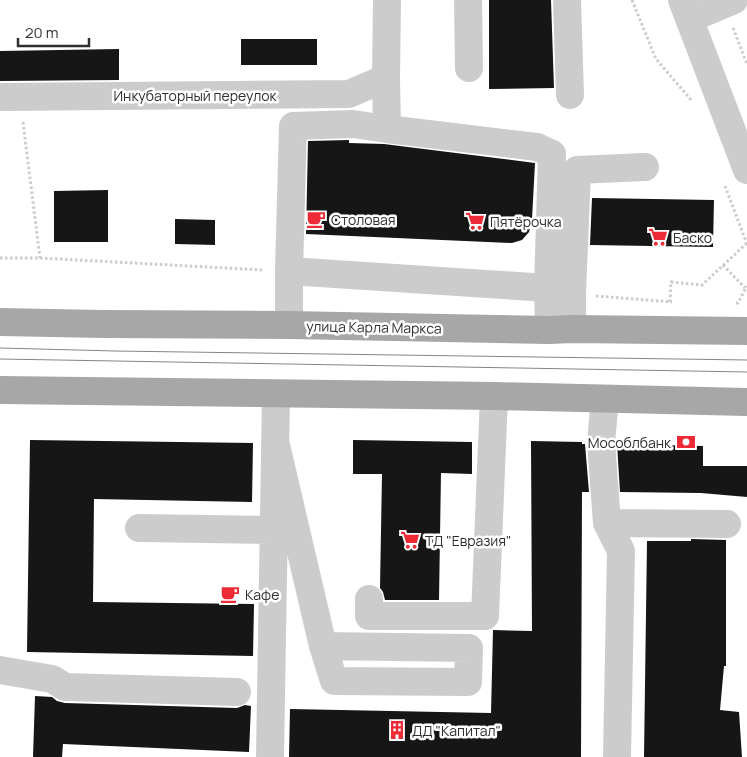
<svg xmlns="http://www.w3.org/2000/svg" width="747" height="757" font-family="Manrope,sans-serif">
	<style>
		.building { fill: #161616 }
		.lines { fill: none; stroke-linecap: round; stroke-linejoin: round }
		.path { stroke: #ccc; stroke-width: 3; stroke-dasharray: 2.5 2.5; stroke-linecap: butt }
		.minor { stroke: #ccc; stroke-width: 28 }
		.major { stroke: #a7a7a7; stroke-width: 28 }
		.tram { stroke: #848484; stroke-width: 1 }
		.labels { text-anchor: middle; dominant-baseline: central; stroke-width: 5; stroke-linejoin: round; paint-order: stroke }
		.street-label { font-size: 14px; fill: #2f2f2f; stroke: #fff }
		.poi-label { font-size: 14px; fill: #2f2f2f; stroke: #fff; text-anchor: start }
	</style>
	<rect width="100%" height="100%" fill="#fff"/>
	<!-- building -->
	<path class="building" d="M489,0h62l3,88 -65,1z
		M241,39h76v26h-76z
		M119,49v31l-119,1v-30z
		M349,140v3l35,1 151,19 -3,56 -3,13 -7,8 -10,3 -206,-9 2,-93z
		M108,190v52h-54v-51z
		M592,198l122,2 -1,47 -123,-2z
		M175,219l40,1v25l-40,-1z
		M30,440l223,3 -1,59 -158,-3 -1,103 161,2 -1,52 -226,-4z
		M353,440l119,2v32l-31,-1 -2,127h-54l-2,-8 -3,-4 2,-114h-29z
		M531,441l51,1v2h3l4,48h-7l-1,265h-292l1,-48 201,4 2,-83 39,1z
		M617,444l86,2v20h44v31l-46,-4 -81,-1z
		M691,539l35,1v126h-2l-4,44 19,2 3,45h-98l3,-216h44z
		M35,696l17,1 5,4 8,2 172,5 8,-3 6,1 -2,46 -186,-8 -1,13h-29z"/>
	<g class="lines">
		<!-- path -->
		<path class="path" d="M632,0l24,59 36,42
			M733,28l14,36
			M23,122l17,136
			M725,186l22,58
			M0,258h40l223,12
			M723,265l22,23
			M596,296l76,6
			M670,302l1,-20 31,3 45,-42
			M736,303h2l9,-17"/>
		<!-- minor -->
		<path class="minor" d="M387,0l-1,78 1,51 150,18 15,7 -4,134 1,42
			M468,0l1,68
			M567,0l3,95
			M682,0l65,170
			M689,19l45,-19
			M0,97l349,-3 37,-16
			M289,271l259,17
			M289,325v-54l4,-145 60,-2 34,5
			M572,329v-35l5,-124 68,-3
			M605,399l-4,43 6,81 14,28 -4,206
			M275,441l48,205 11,35 134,1 1,-34 -146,-2
			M607,523l120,1
			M139,528l134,2
			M369,599v17h116l9,-220
			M0,670l52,9 13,8 172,5
			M270,757l6,-363"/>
		<!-- major -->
		<path class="major" d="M0,322l103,2 186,1 260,5 23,-1 175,2
			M0,390l494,6 253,6"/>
		<!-- tram -->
		<path class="tram" d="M0,348l115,3 632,9
			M0,359l747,13"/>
	</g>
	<!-- icons -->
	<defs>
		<g id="cafe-bare" transform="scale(1.5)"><path d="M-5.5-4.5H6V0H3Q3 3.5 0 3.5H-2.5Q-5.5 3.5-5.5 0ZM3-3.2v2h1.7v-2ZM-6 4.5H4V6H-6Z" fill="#ed2b36" stroke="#fff" stroke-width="2.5" paint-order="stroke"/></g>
		<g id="supermarket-bare" transform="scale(1.5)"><path d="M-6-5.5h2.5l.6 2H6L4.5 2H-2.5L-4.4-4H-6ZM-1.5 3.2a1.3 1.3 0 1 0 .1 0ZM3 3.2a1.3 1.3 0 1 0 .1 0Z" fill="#ed2b36" stroke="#fff" stroke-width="2.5" paint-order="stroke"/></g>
		<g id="bank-bare" transform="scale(1.5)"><path d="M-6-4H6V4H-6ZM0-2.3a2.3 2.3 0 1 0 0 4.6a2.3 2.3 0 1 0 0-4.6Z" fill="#ed2b36" stroke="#fff" stroke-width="2.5" paint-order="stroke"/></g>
		<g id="building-bare" transform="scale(1.5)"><path d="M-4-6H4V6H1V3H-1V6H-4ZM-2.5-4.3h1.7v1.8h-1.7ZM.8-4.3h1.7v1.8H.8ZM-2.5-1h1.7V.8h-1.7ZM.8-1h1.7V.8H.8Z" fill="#ed2b36" stroke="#fff" stroke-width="2.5" paint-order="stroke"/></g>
	</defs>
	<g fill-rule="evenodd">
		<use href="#cafe-bare" x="316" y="219"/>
		<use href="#supermarket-bare" x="475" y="221"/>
		<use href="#supermarket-bare" x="658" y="237"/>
		<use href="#bank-bare" x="686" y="442"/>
		<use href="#supermarket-bare" x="410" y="540"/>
		<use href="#cafe-bare" x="230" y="594"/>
		<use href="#building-bare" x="397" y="730"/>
	</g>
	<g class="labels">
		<!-- street labels -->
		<g class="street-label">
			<text x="195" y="95">Инкубаторный переулок</text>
			<text transform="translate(374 327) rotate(1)">улица Карла Маркса</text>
		</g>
		<!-- poi labels -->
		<g class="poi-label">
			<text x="331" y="219">Столовая</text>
			<text x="490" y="221">Пятёрочка</text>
			<text x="673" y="237">Баско</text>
			<text x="671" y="442" text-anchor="end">Мособлбанк</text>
			<text x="425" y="540">ТД "Евразия"</text>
			<text x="245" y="594">Кафе</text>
			<text x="412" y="730">ДД "Капитал"</text>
		</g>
	</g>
	<!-- scale -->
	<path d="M18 38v8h71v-8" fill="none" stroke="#2f2f2f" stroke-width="2.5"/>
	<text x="25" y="38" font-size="15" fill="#2f2f2f" stroke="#ffffff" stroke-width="4" paint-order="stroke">20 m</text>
</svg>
